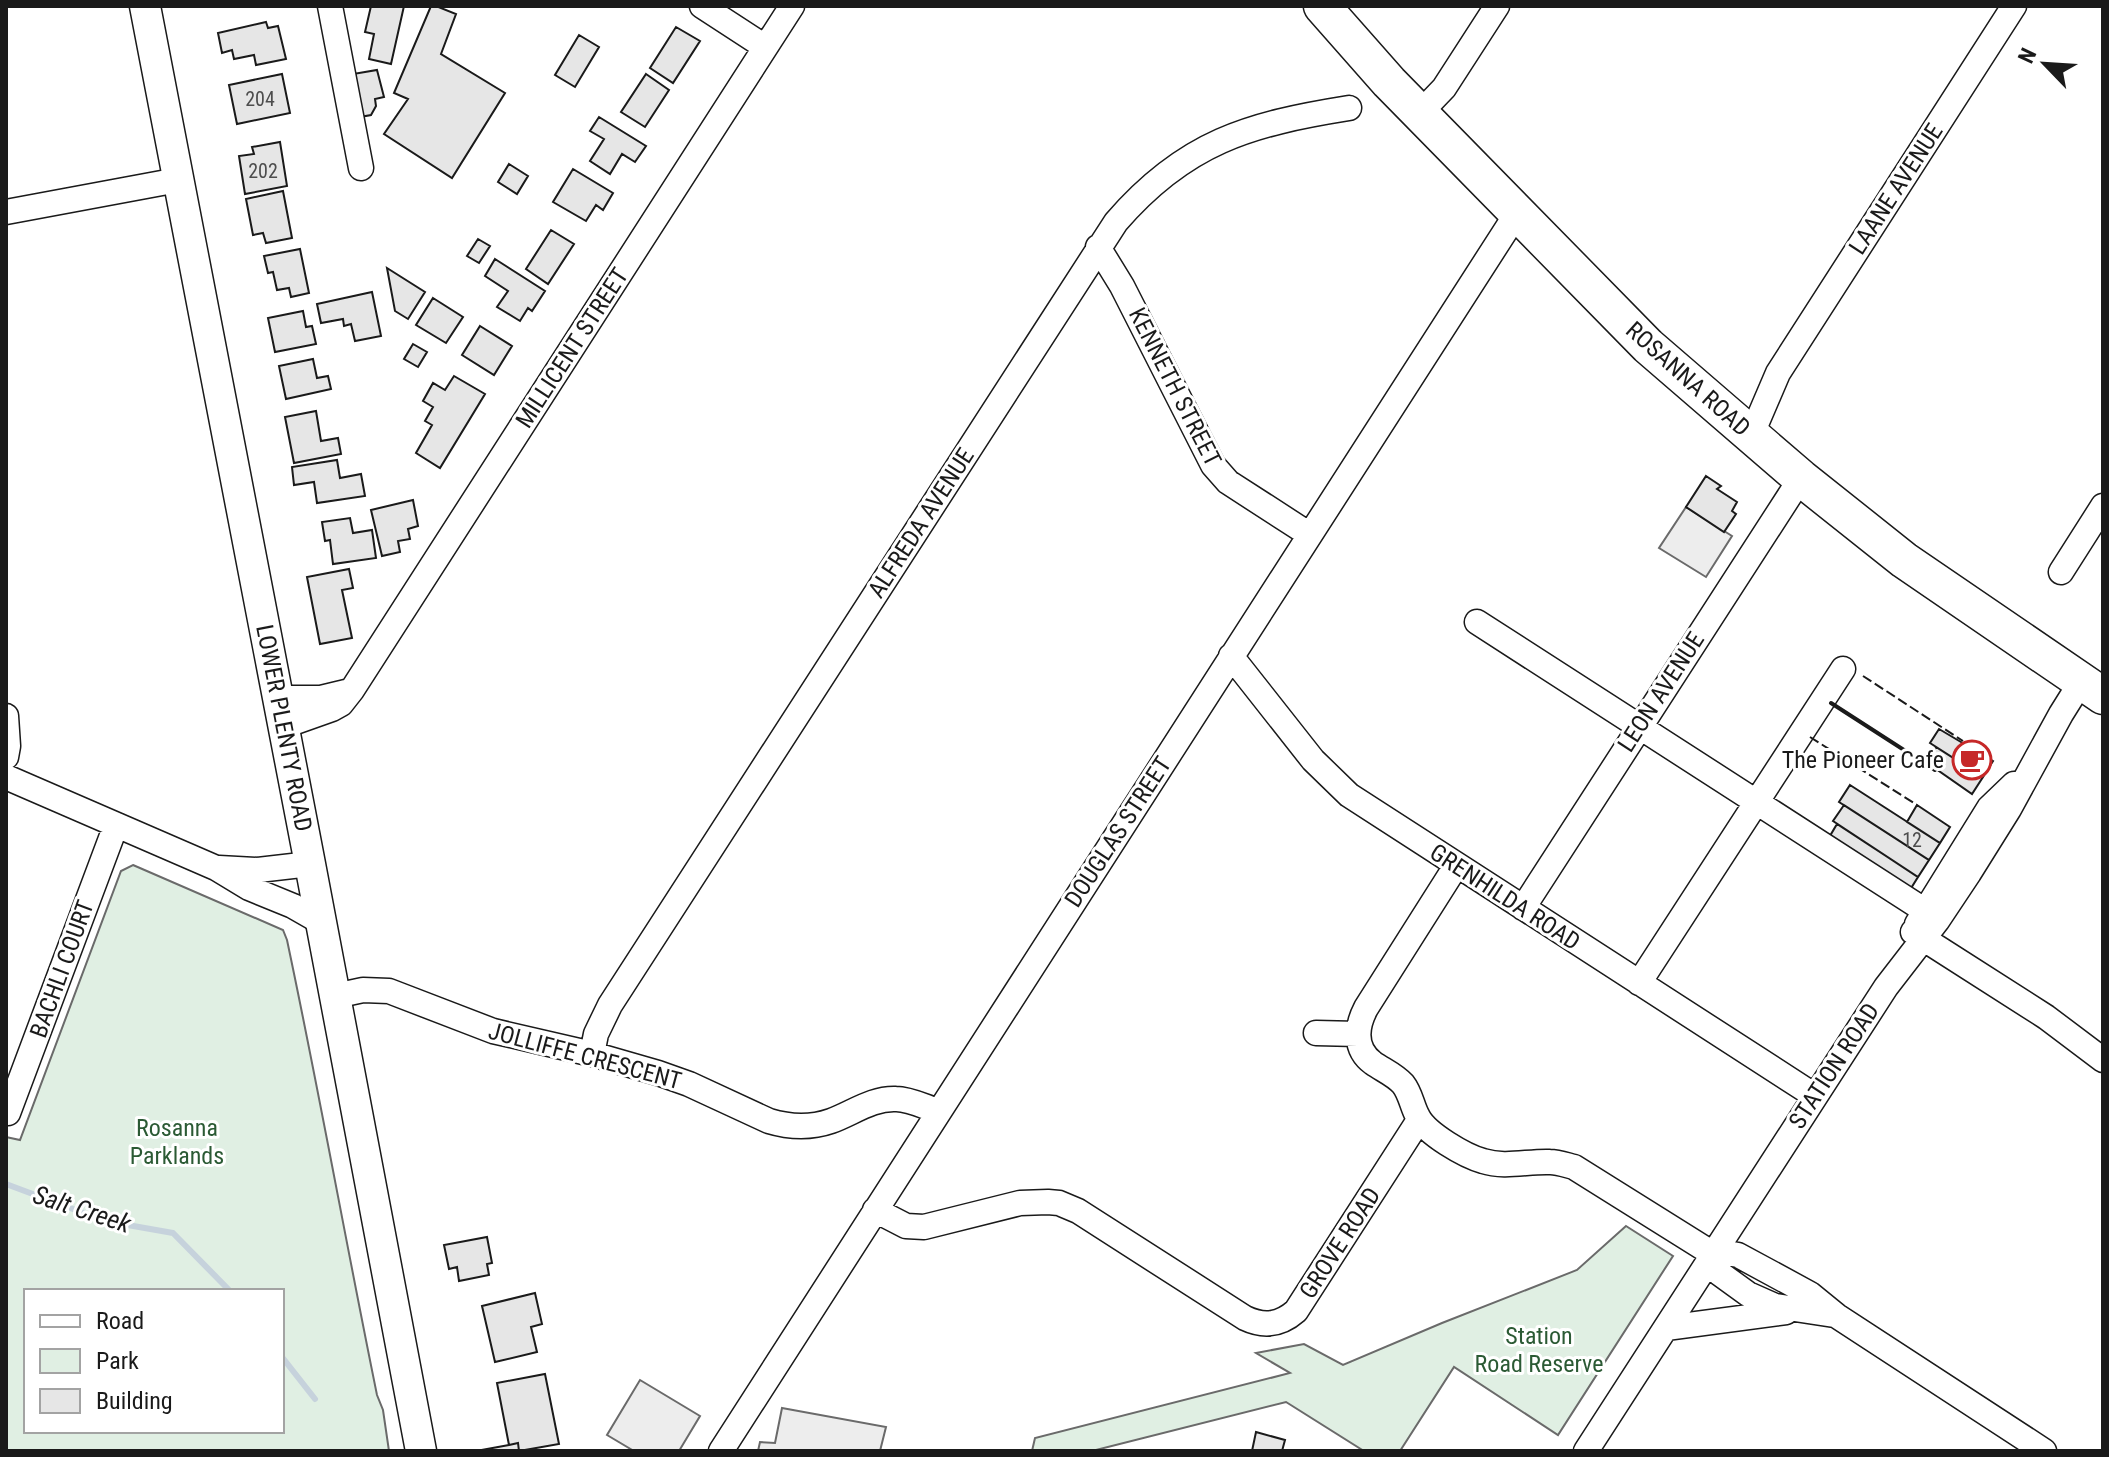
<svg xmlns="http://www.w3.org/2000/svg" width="2109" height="1457" font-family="'Roboto Condensed',sans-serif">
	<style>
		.green { fill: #e0efe3; stroke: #6a6a6a; stroke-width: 2; fill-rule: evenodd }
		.parking { fill: #ededed; stroke: #6a6a6a; stroke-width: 2 }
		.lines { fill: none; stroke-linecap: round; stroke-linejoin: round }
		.stream { stroke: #c6d2dc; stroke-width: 6 }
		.building { fill: #e6e6e6; stroke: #1a1a1a; stroke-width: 2 }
		.minor-casing { stroke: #1a1a1a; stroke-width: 27 }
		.major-casing { stroke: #1a1a1a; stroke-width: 33 }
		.highway-casing { stroke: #1a1a1a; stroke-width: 39 }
		.minor { stroke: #fff; stroke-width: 24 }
		.major { stroke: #fff; stroke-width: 30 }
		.highway { stroke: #fff; stroke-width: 36 }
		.fence { stroke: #1a1a1a; stroke-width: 2; stroke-dasharray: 10 4; stroke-linecap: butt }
		.wall { stroke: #1a1a1a; stroke-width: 4 }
		.labels { text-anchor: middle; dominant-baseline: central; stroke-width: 6; stroke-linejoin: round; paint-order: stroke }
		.number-label { font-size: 20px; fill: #4d4d4d }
		.street-label { font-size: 24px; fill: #1a1a1a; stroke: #fff }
		.poi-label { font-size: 24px; fill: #1a1a1a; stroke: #fff; text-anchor: end }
		.park-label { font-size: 24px; fill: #2b5a34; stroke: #fff }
		.water-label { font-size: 26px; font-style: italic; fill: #1a1a1a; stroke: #fff }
	</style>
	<rect width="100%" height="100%" fill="#fff"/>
	<!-- green -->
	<path class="green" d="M133,865l150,65 4,10c32,151 59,303 90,455l6,15 6,41h-383v-314l14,3 101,-269zM26,1291h256v140h-256z
		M1626,1226l47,30 -115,179 -104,-68 -54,84h-36l-78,-49 -194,49h-60l3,-13 255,-65 -34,-20 48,-9 39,21 99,-42 135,-53z"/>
	<!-- parking -->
	<path class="parking" d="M1686,507l46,29 -26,41 -47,-29z
		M640,1380l60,36 -21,35h-45l-27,-16z
		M782,1408l104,19 -6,24h-122l2,-9 15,1z"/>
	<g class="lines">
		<!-- stream -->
		<path class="stream" d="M6,1184l99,37 68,12 57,58
			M282,1357l33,42"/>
	</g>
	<!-- building -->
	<path class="building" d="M371,6h33l-13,58 -22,-5 5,-25 -9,-2z
		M431,6h5l20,8 -15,40 64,39 -53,85 -68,-44 24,-35 -14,-6z
		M266,22l2,6 10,-2 8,33 -30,6 -2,-10 -20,4 -2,-9 -10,3 -4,-20z
		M676,27l24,14 -27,42 -23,-15z
		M579,35l20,12 -24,40 -20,-12z
		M377,70l7,27 -9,2 1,7 -5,9 -11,2 -7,-43z
		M282,74l8,39 -53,11 -8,-39z
		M646,74l23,16 -24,37 -24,-15z
		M599,117l47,29 -11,16 -13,-8 -12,20 -20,-13 14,-22 -14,-8z
		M280,142l7,44 -42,8 -6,-38 15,-2 -2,-7z
		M509,164l19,12 -11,18 -19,-12z
		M573,169l40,24 -10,17 -7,-5 -10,16 -33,-19z
		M283,191l9,47 -26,5 -3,-10 -10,2 -7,-36z
		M551,230l23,14 -26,40 -22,-15z
		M478,239l12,7 -11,17 -12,-7z
		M300,249l9,44 -18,4 -2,-9 -12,2 -4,-18 -5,1 -4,-17z
		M495,259l50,32 -13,20 -4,-3 -8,13 -23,-14 11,-16 -23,-15z
		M387,268l38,24 -17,27 -13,-8z
		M372,292l9,44 -26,5 -4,-17 -7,2 -1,-7 -22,4 -4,-19z
		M433,298l30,19 -17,26 -30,-18z
		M303,311l3,16 6,-1 4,18 -41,8 -7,-34z
		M480,326l32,20 -18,29 -32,-20z
		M413,344l14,8 -9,15 -14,-8z
		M313,359l4,19 11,-2 3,13 -45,10 -7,-33z
		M454,376l31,18 -45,74 -24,-15 16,-28 -7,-4 8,-14 -10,-6 10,-18 12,7z
		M316,411l5,30 17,-3 3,16 -47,9 -9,-46z
		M337,460l3,18 21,-4 4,22 -48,7 -3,-21 -20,3 -2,-18z
		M1706,476l15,10 -4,3 20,13 -5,9 4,3 -12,18 -38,-25z
		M413,500l5,26 -10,3 2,10 -12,2 2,11 -18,4 -11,-46z
		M350,518l3,15 19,-3 4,28 -43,6 -3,-24 -5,1 -3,-19z
		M349,569l4,19 -11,2 10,48 -32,6 -13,-67z
		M1939,729l54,32 -10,16 -53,-34z
		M1936,747l47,30 -11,17 -46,-32z
		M1850,785l90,58 -11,17 -90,-58z
		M1844,805l85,55 -11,17 -85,-56z
		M1917,805l33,22 -10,16 -33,-21z
		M1837,824l81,53 -10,16 -81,-52z
		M487,1237l5,26 -5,1 2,11 -30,6 -2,-14 -8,2 -5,-24z
		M535,1293l7,31 -11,3 6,25 -42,10 -13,-56z
		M545,1374l14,70 -40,7 -1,-8 -9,2 -12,-62z
		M1256,1432l29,8 -3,11h-30z
		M518,1443l1,8h-43l33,-6z"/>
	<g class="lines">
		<!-- minor casing -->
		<g class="minor-casing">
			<path id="minor" d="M330,6l31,162
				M702,6l63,41
				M1420,113l24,-25 53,-82
				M6,212l172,-32
				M1098,247l24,39 91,179 15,17 82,53
				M1751,436l27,-63 236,-367
				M2061,572l42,-66
				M1477,622l447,288
				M1231,656l82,104 36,35 466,301
				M278,698h43l25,-6
				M6,716l2,30 -2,11
				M284,726l48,-17 9,-5 11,-14 440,-684
				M6,777l210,91 33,20 44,18 28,16
				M1456,866l-90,142c-10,19 -12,41 7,55 10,7 22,12 30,21 8,10 9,23 15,33 9,17 47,39 65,44 22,7 45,0 67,1 8,0 16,3 24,5l139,87 14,-1 11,2 72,39 27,22 207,135
				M219,868l39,2 52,-6
				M1523,908l278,-430
				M1917,924l72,-116 25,-24
				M1913,932l133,85 57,43
				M1639,983l204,-314
				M335,996l28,-6 26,1 104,40 99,23 66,19 31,11 80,37c20,6 42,7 62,0 22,-8 41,-23 65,-22 14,0 29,8 42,12
				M1316,1033l42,1
				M592,1054l4,-20 14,-29 506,-783c69,-80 133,-98 233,-114
				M8,1113l108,-288
				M875,1210l31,16 18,1 96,-24 28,-1 11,1 19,8 167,107c19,9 35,7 51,-7l123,-191
				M1713,1254l2,11 4,8 29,21 27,12 59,9
				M1666,1328l120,-16
				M721,1451l796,-1238
				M1586,1451l300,-464 51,-66 32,-48 40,-64 52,-95 20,-32"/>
		</g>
		<!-- major casing -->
		<g class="major-casing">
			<path id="major" d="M145,6l165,858 111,587"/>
		</g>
		<!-- highway casing -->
		<g class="highway-casing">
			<path id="highway" d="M1322,6l67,76 259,264 153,132 103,82 199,136"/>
		</g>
		<!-- minor -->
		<use href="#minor" class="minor"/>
		<!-- major -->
		<use href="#major" class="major"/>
		<!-- highway -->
		<use href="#highway" class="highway"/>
		<!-- fence -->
		<path class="fence" d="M1863,676l100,65
			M1810,737l107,68"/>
		<!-- wall -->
		<path class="wall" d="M1831,703l104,67"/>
	</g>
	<!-- icons -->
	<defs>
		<g id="cafe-ring" transform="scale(2)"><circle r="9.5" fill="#fff" stroke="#c62828" stroke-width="1.5"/><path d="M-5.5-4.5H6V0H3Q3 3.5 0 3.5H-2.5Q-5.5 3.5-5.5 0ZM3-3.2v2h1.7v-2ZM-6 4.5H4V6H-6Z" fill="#c62828"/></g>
	</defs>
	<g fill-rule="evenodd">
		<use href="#cafe-ring" x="1972" y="760"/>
	</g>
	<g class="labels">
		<!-- number labels -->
		<g class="number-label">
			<text x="260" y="99">204</text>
			<text x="263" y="171">202</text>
			<text x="1912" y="840">12</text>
		</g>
		<!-- street labels -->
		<g class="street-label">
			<text transform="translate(1896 189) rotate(-57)">LAANE AVENUE</text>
			<text transform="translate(572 348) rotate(-57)">MILLICENT STREET</text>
			<text transform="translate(1688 379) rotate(42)">ROSANNA ROAD</text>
			<text transform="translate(1175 387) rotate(63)">KENNETH STREET</text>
			<text transform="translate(921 523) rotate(-57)">ALFREDA AVENUE</text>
			<text transform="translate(1661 692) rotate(-57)">LEON AVENUE</text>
			<text transform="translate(284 728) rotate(79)">LOWER PLENTY ROAD</text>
			<text transform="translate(1118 832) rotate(-57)">DOUGLAS STREET</text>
			<text transform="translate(1505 897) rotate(33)">GRENHILDA ROAD</text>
			<text transform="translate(62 969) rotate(-70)">BACHLI COURT</text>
			<text transform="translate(585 1056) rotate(15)">JOLLIFFE CRESCENT</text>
			<text transform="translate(1834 1066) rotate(-57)">STATION ROAD</text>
			<text transform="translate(1340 1243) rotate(-57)">GROVE ROAD</text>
		</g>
		<!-- poi labels -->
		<g class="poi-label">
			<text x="1944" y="760">The Pioneer Cafe</text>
		</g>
		<!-- park labels -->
		<g class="park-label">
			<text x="177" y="1128">Rosanna<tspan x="177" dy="28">Parklands</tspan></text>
			<text x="1539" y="1336">Station<tspan x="1539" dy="28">Road Reserve</tspan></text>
		</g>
		<!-- water labels -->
		<g class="water-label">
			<text transform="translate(82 1209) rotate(18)">Salt Creek</text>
		</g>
	</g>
	<!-- border -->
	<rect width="2109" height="1457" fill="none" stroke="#1a1a1a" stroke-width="16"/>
	<!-- legend -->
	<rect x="24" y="1289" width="260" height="144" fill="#ffffff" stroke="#a3a3a3" stroke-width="2"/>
	<rect x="40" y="1315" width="40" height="12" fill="#ffffff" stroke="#a3a3a3" stroke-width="2"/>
	<text x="96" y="1329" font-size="24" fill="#1a1a1a">Road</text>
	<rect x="40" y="1349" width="40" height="24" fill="#e0efe3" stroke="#a3a3a3" stroke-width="2"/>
	<text x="96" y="1369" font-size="24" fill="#1a1a1a">Park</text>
	<rect x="40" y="1389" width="40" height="24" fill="#e6e6e6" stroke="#a3a3a3" stroke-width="2"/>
	<text x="96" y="1409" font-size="24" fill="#1a1a1a">Building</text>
	<!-- north arrow -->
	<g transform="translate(2045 64) rotate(295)" stroke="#ffffff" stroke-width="6" paint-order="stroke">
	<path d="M0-6L14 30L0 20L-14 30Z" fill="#1a1a1a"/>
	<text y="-12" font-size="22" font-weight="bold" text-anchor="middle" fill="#1a1a1a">N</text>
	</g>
</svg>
